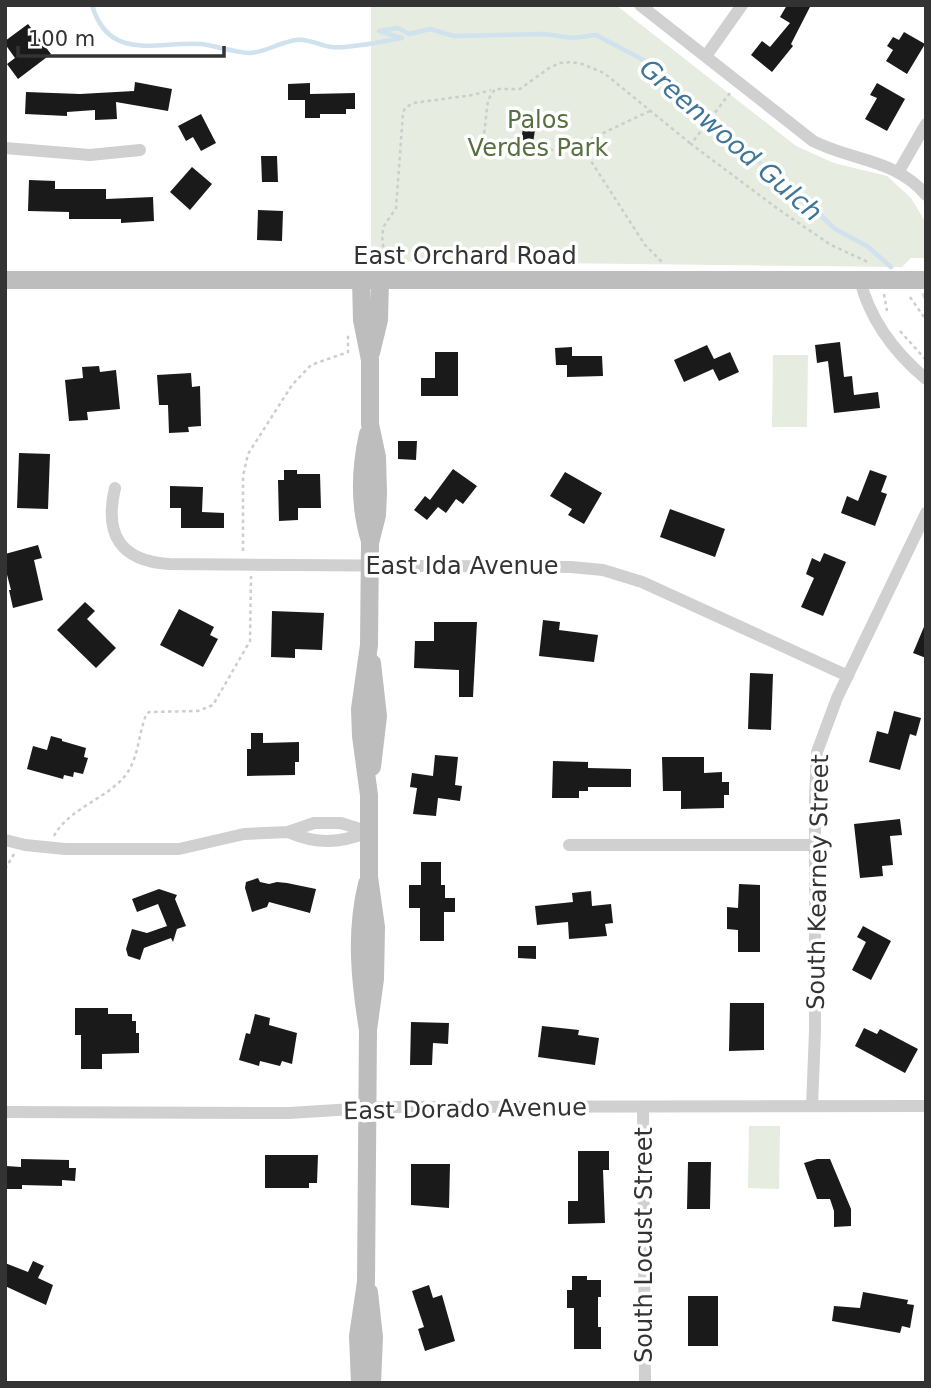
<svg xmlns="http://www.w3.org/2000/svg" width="931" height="1388" font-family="'DejaVu Sans',sans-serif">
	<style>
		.green { fill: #e6ecdf }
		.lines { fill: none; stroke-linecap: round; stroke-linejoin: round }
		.stream { stroke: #cfe2ee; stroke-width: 4.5 }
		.building { fill: #1a1a1a }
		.path { stroke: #cdcdcd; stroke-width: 2.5; stroke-dasharray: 3.5 3.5; stroke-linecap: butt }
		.street { stroke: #d0d0d0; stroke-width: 12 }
		.secondary { stroke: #bdbdbd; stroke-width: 18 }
		.labels { text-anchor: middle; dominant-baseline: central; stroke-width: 7; stroke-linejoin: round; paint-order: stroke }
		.park-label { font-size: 24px; fill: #56703f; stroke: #fff }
		.street-label { font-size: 24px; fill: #333; stroke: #fff }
		.water-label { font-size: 26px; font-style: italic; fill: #3f7597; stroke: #fff }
	</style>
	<rect width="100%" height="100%" fill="#fff"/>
	<!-- green -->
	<path class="green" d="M371,5h245l180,141 38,17 53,13 24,22 15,25v35h-15l-9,9 -531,-6z
		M773,355h35l-1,72h-35z
		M749,1126h31l-1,63 -31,-1z"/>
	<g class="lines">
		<!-- stream -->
		<path class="stream" d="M92,5c17,58 65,36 109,39 16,2 32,8 48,9 15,0 31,-11 47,-13 13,-2 24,6 36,7 17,2 52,-6 70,-9l-23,-7 19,-3 11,6 21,-5 24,7 90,-2 29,4 23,-3 55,29 66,64 81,66 37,35 32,17 24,21
			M924,295l2,3"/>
	</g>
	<!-- building -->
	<path class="building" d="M787,5h24l-20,39 2,2 -21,26 -21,-17 11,-14 8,6 20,-24 -10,-6z
		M28,24l23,30 -33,25 -11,-15 8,-6 -10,-14v-3z
		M904,32l21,12 -18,30 -21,-13 7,-11 -6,-4 6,-9 6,3z
		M135,82l37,7 -4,22 -52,-9 1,17 -22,1v-10l-28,2v4l-42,-2 1,-22 54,2 54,-3z
		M310,83v11l45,-1v16h-9v5h-26v4h-15v-18h-17v-16z
		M877,83l28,16 -18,32 -22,-12 12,-21 -7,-3z
		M201,114l15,29 -15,8 -8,-14 -7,4 -8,-15z
		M523,128l12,2 -2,13 -12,-2z
		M261,156h16l1,26h-16z
		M192,167l20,17 -22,26 -20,-18z
		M29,180l26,1v8h51v10l47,-2 1,24 -33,2v-4h-52v-7l-41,-1z
		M258,210l25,1 -1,30 -25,-1z
		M840,342l4,35 8,-1 2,19 24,-3 2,16 -46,5 -6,-52 -11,2 -2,-18z
		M707,345l7,14 16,-7 9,20 -20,9 -6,-12 -29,13 -10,-22z
		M572,347v9h30l1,20 -36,1v-12h-11l-1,-17z
		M435,352h23v44h-37v-18h14z
		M99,366l1,6 16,-2 4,39 -33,3 1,8 -19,1 -4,-41 18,-2 -1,-11z
		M191,373l1,14 8,-1 1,40 -13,1 1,5 -20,1 -1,-28h-9l-2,-30z
		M398,441h19l-1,19 -18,-1z
		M19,453l31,1 -2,55 -31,-1z
		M453,469l24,17 -14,18 -7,-5 -10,14 -8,-6 -11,13 -13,-10 11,-14 5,4z
		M284,470h13v4h23l1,34h-23v12l-19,1 -1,-41h6z
		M870,470l17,6 -6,16 6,2 -12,32 -34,-13 6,-17 11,5z
		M565,472l37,21 -18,31 -16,-9 4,-6 -22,-13z
		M170,486l33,1 -1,25 22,1v15h-43v-20h-11z
		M670,509l55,20 -10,28 -55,-20z
		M38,545l4,13 -8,2 9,40 -30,8 -4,-18h2l-6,-23v-13z
		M824,553l22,9 -23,54 -22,-9 13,-29 -8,-4 6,-16 8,4z
		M85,602l10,9 -8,8 29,29 -20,20 -39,-38z
		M179,609l35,18 -4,8 8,4 -15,28 -43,-22z
		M272,611l52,2 -2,37 -27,-1v9l-24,-1z
		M543,620l17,2 -1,8 39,5 -4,27 -55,-6z
		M434,622h43l-4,75h-14v-27l-45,-2 1,-27h19z
		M926,622v36l-13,-5z
		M750,673l23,1 -2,56 -23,-1z
		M894,711l27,7 -5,18 -6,-2 -10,36 -31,-8 8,-31 11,3z
		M251,733h12v10l36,-1v20h-4v13l-48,1v-27h4z
		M51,736l11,3v2l24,7 -2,9 4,1 -5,16 -9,-2 -1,5 -9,-2 -1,4 -36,-10 6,-23 14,4z
		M435,755l23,2 -3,28 7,1 -2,15 -22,-3 -2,18 -23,-2 4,-26 -7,-1 2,-14 21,3z
		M662,757h42v16l18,-1v10h7v13h-5v13l-43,1v-18h-18z
		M553,761l35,1v6l43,1v18h-43v4h-9v7h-27z
		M900,819l2,16 -12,1 3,29 -11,1 1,10 -23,2 -6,-54z
		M421,862h20v23h4v13h10v14h-11v29h-24v-33h-11v-23h12z
		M258,878l2,4 9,2 8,-2 10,1 29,6 -6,24 -41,-11 -2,5 -15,5 -7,-24 1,-6z
		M739,884l21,1v67h-22v-22l-11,-1v-22l11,1z
		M159,889l18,6 -2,4 11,27 -9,3 -4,13 -2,-4 -27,10 -4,12 -12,-4 -2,-7 6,-20 15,4 20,-7 -9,-22 -21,8 -5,-13z
		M591,891l1,15 19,-2 2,19 -8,1 2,12 -38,3 -1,-17 -31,3 -2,-19 38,-4 -1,-9z
		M863,926l28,15 -20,39 -19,-10 14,-28 -9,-5z
		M518,946h18v13l-18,-1z
		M730,1003h34v47l-35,1z
		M75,1008h33v6h24v7h4v12h3v20l-37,1v15h-21v-34h-6z
		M255,1014l15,4 -1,7 28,8 -5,31 -10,-3 -2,5 -20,-5 -1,5 -20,-6 7,-27 4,1z
		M411,1022l38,1 -1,21 -15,-1 -1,22h-22z
		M542,1026l37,4 -1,5 21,3 -4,27 -57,-8z
		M864,1028l13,6 3,-5 38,20 -13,24 -50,-27z
		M578,1151h31v19h-6l2,53 -37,1v-23h10z
		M265,1155h53l-1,28h-8v5h-44z
		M21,1159l48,1v8h7l-1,13 -13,-1v6l-40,-1v4h-17l1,-23 15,1z
		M817,1159h13l21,50v17l-17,1v-16l-4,-12h-13l-13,-36z
		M688,1162h23l-1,47h-23z
		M411,1164h39l-1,44 -38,-3z
		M33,1261l11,5 -6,12 15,7 -7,20 -41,-19v-23l23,9z
		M572,1276h15v4h14v17h-3v30h3v22h-27v-41h-7v-18h5z
		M429,1285l4,13 9,-3 13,46 -30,10 -7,-22 6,-2 -12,-36z
		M863,1292l45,8 -1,4 7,1 -4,23 -8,-2 -2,7 -68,-12 2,-15 26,2z
		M688,1296h30v50h-30z"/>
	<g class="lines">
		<!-- path -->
		<path class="path" d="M730,93l-39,51 87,65 53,36 39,18
			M650,111l-70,33 -28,6 -59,-4 -8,-6 -1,-5 4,-35 7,-11h25l29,-21 11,-5 11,-1 11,2 22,9 87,71
			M580,144l65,101 19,19
			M359,266l-1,-6 10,-2 13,1 3,-4 -2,-20 2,-9 12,-18 7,-95 2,-5 8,-5 60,-8 18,-5
			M884,294l3,17
			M910,297l16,23
			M900,331l26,29
			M243,551v-75l5,-22 44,-69 19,-20 37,-13v-17
			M54,836c14,-27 52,-37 71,-60 14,-18 13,-41 21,-61l3,-3 49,-1 15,-6 37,-64 1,-65
			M5,869l9,-15"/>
		<!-- street -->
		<path class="street" d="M640,5l173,136c39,20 83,18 113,54
			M706,56l36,-51
			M5,148l85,7 50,-5
			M899,171l27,-47
			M860,280c10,40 34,72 66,99
			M115,488c-11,46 5,73 54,76l402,3 32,3 39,12 206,94
			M288,832c30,13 51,11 81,0
			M5,840l20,5 40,4h114l65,-15 44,-2 26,-9h27l28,9
			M569,845h246
			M812,1106l3,-75v-232l2,-47 20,-54 89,-185
			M643,1107l2,276
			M5,1112l284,1 96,-6 541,-1"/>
		<!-- secondary -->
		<path class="secondary" d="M5,280h921
			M361,280l1,40 8,40v64l7,33 1,36 -1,22 -7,28 -1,102 -9,64 1,27 8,59v82l7,50 -1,52 -7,51
			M371,353l8,-33 1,-40
			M368,434c-8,36 -9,72 2,107
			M372,663l6,53 -6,51
			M369,1292l5,45 -2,46
			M360,1383l-2,-47 8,-54 2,-252c-8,-49 -13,-97 -1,-146"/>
	</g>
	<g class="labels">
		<!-- park labels -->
		<g class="park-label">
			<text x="538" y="120">Palos<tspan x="538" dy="28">Verdes Park</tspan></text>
		</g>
		<!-- street labels -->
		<g class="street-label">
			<text x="465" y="256">East Orchard Road</text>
			<text x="462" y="566">East Ida Avenue</text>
			<text transform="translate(818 882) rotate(-89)">South Kearney Street</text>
			<text transform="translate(465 1109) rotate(-1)">East Dorado Avenue</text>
			<text transform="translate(644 1245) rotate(-90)">South Locust Street</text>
		</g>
		<!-- water labels -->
		<g class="water-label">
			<text transform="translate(731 140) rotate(41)">Greenwood Gulch</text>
		</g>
	</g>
	<!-- border -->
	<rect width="931" height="1388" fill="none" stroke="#333333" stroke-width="14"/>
	<!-- scale -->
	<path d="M18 46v10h206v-10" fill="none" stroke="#333333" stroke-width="3.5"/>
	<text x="28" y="46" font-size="21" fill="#333333" stroke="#ffffff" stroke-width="5" paint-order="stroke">100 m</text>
</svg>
